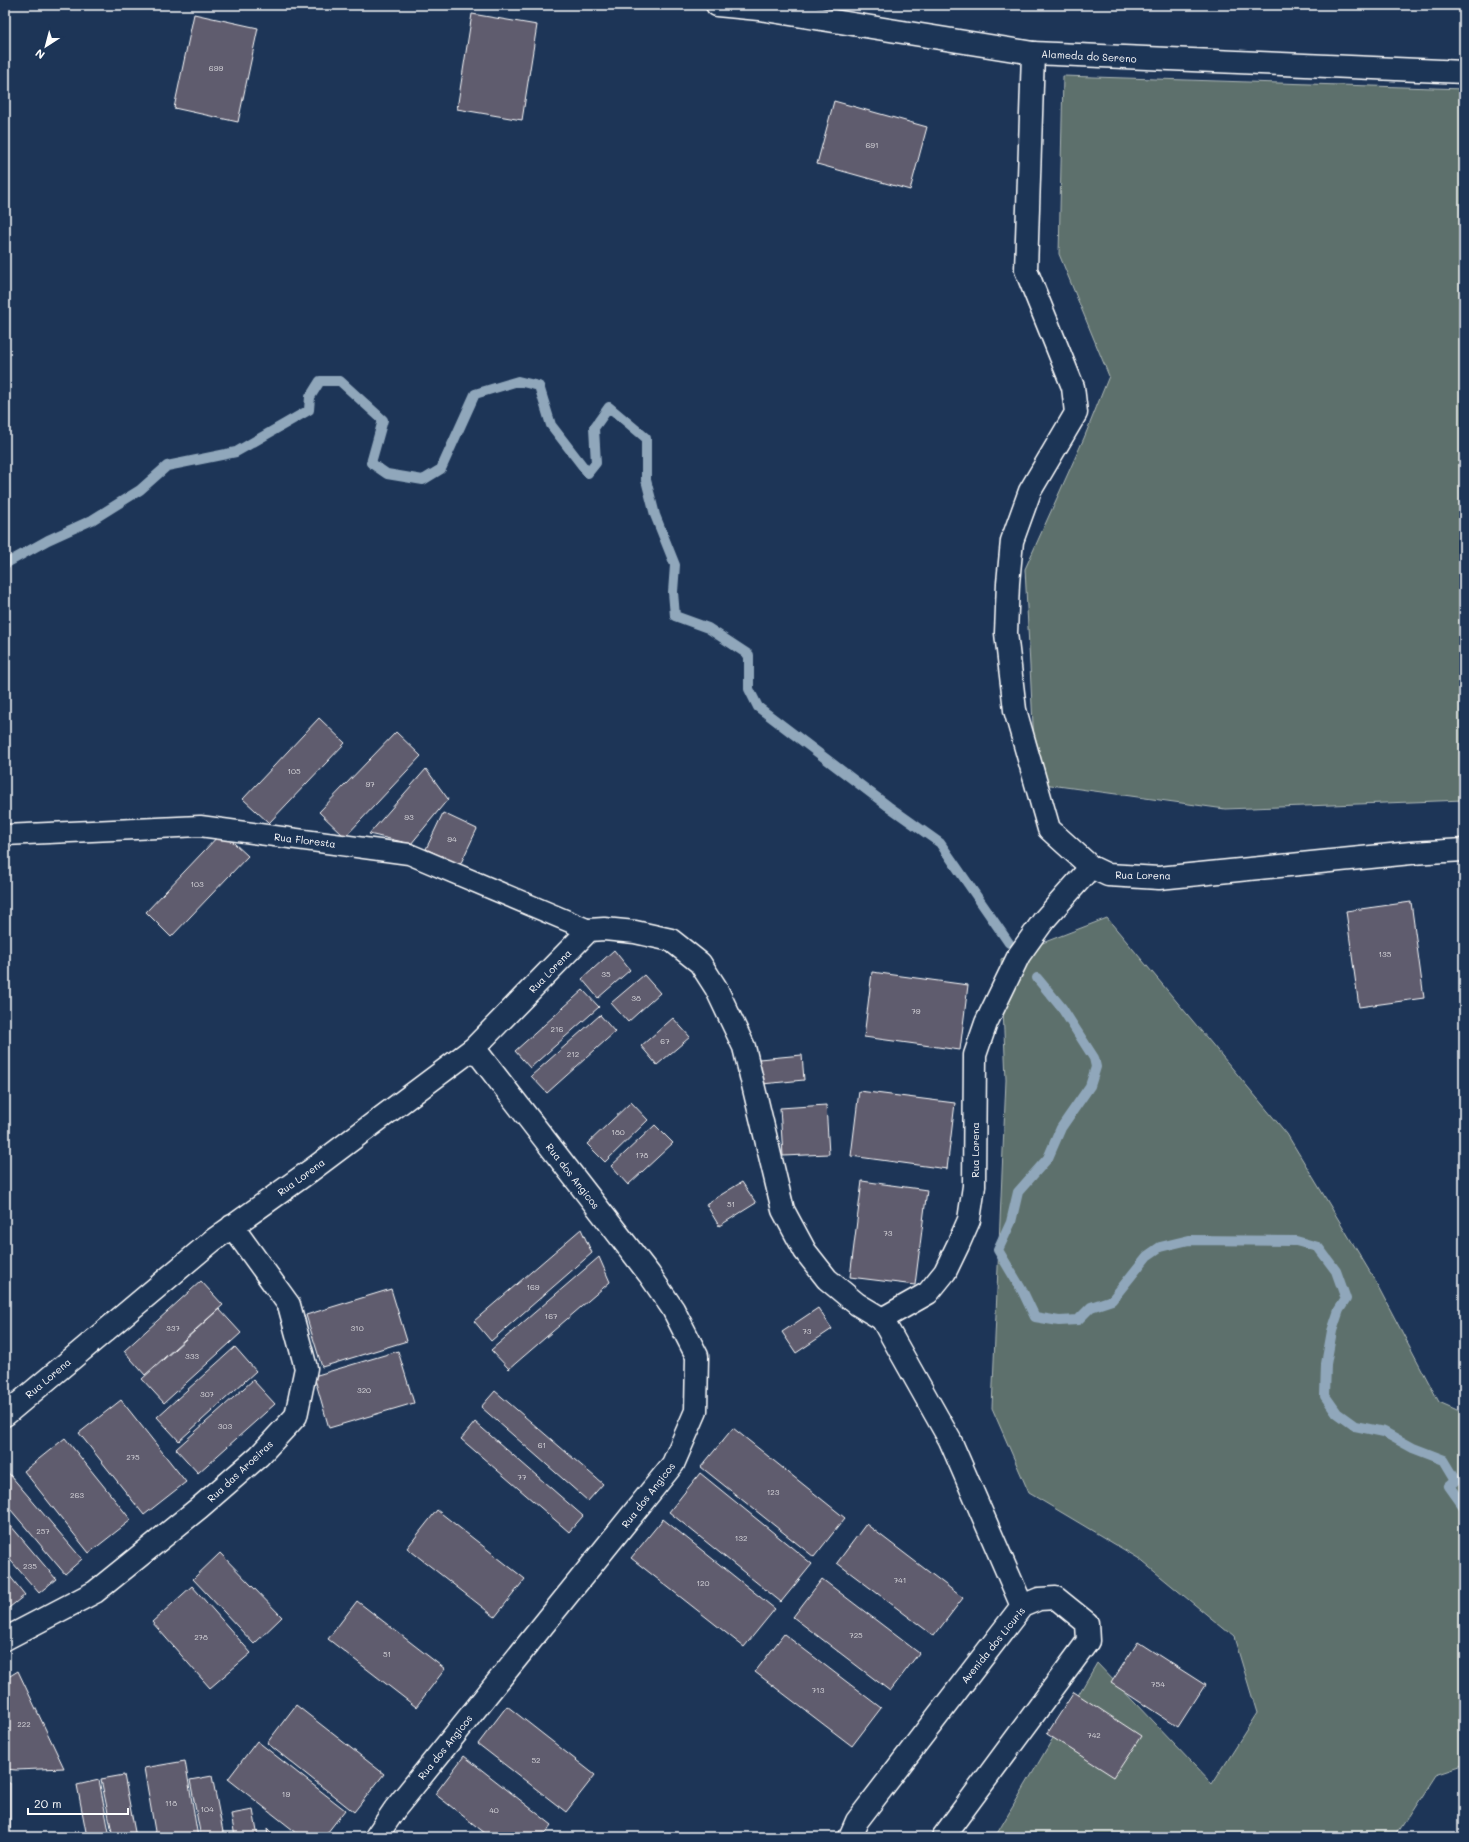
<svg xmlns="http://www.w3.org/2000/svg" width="1469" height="1842" font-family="Mali,sans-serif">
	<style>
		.green { fill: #5d706c; stroke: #aeb8b6 }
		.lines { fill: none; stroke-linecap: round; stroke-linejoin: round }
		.stream { stroke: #90a7bb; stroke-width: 10 }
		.building { fill: #5f5b6e; stroke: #fff }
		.service-casing { stroke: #fff; stroke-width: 23 }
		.minor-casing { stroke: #fff; stroke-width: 25 }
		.tertiary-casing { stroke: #fff; stroke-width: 25 }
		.service { stroke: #1d3557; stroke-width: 20 }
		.minor { stroke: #1d3557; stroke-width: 22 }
		.tertiary { stroke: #1d3557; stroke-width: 22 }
		.labels { text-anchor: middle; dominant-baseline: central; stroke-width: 4; stroke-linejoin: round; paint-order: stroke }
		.number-label { font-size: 8px; fill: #d7d6db }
		.street-label { font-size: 10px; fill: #fff; stroke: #1d3557 }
	</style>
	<rect width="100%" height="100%" fill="#1d3557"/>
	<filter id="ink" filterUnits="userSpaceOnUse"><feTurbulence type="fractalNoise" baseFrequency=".025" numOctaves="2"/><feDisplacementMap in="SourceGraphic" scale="8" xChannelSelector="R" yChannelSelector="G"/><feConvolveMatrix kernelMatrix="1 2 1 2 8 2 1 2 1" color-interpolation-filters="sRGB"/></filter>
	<g filter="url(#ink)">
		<!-- green -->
		<path class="green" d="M1063,76l401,13v711l-239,9 -189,-26 -11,-214 59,-131 25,-62 -50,-122z
			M1107,918l180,216 86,143 66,125 25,11v352l-30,10 -40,62h-399l102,-174 115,121 45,-71 -23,-76 -96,-79 -109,-65 -37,-85 14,-328 -5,-121z"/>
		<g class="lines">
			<!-- stream -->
			<path class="stream" d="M5,564l43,-24 44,-20 48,-30 27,-24 69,-14 73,-42 1,-13 10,-16h20l43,39 -12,43 16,11 36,6 18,-11 34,-75 43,-13 21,5 12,39 37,48 8,-10 -2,-35 15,-21 37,31v42l9,35 20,50 -2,27 2,24 33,12 41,27v34l9,18 130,99 52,37 69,100
				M1037,978l25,30 32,50 2,9 -6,19 -29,42 -13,30 -30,34 -7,30 -13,28 25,42 12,25 24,4 19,-1 13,-13 21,-7 35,-44 13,-9 29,-7 107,1 22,6 18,24 10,28 -7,11 -7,21 -6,33 -1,32 12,17 18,13 29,6 29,16 31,12 12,20 -7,6 15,21"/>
		</g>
		<!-- building -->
		<path class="building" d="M194,14l64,14 -20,94 -64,-14z
			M472,14l65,11 -15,95 -65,-11z
			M834,101l93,26 -17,63 -93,-26z
			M319,718l26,25 -76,80 -26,-24z
			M396,732l25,24 -76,81 -26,-25z
			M426,769l22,30 -37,45 -42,-10z
			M443,813l34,16 -17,36 -34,-16z
			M222,832l26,24 -77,81 -25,-25z
			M1464,873v33l-5,-32z
			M1411,902l13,96 -65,9 -13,-96z
			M614,950l16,20 -32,28 -16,-19z
			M872,972l96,13 -8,65 -96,-13z
			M644,975l16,18 -32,29 -17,-19z
			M583,990l16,17 -69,61 -15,-17z
			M600,1015l15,17 -68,61 -16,-17z
			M673,1018l17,19 -33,28 -16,-19z
			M802,1055l2,25 -42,4 -3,-25z
			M859,1091l96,12 -8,66 -96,-13z
			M631,1102l17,18 -43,42 -18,-18z
			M826,1105l3,49 -46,2 -3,-48z
			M655,1125l18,18 -45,42 -17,-19z
			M862,1181l65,9 -12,95 -65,-8z
			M742,1182l14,21 -37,23 -13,-22z
			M581,1229l11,24 -101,88 -17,-20z
			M599,1257l11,25 -101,87 -18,-19z
			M201,1281l22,24 -78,70 -21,-24z
			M391,1289l16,52 -85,26 -16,-52z
			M818,1308l14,21 -36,24 -14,-21z
			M219,1309l22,24 -77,70 -22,-24z
			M235,1347l21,24 -77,70 -22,-24z
			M398,1351l16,52 -85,25 -15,-52z
			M253,1380l22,24 -77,69 -22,-24z
			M495,1391l108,93 -15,17 -107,-94z
			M121,1400l65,82 -42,33 -65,-82z
			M475,1422l108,94 -14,16 -108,-93z
			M733,1428l112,90 -31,39 -113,-90z
			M65,1438l66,82 -42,33 -65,-82z
			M5,1469l77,90 -17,15 -60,-71z
			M700,1473l112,91 -31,38 -112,-90z
			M437,1510l88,69 -30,38 -88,-69z
			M5,1519l51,60 -17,14 -34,-39z
			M663,1519l112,90 -31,38 -113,-89z
			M866,1524l97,74 -29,38 -97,-73z
			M220,1553l62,64 -28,27 -61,-65z
			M5,1570l20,25 -20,16z
			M822,1579l97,74 -29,38 -97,-74z
			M192,1586l59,67 -41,35 -58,-66z
			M357,1601l88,68 -29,38 -88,-68z
			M784,1634l97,74 -29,38 -97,-74z
			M1138,1642l67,43 -27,42 -67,-44z
			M18,1671l46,97 -48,2 -11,-1v-90z
			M1074,1692l67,44 -27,41 -67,-43z
			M296,1705l88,69 -30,38 -87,-69z
			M507,1706l88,69 -29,37 -88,-68z
			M257,1741l88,69 -21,27h-22l-74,-58z
			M464,1756l88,69 -9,12h-53l-55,-43z
			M185,1761l13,76h-42l-12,-69z
			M124,1775l12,62h-23l-12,-58z
			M212,1776l12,61h-23l-11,-57z
			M99,1780l11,57h-23l-10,-52z
			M5,1783h5v54h-5z
			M253,1810l5,27h-23l-4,-23z
			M267,1828l9,9h-8z"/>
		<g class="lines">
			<!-- service casing -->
			<g class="service-casing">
				<path id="service" d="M5,835l195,-9 209,28 180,76"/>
			</g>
			<!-- minor casing -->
			<g class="minor-casing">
				<path id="minor" d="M1033,53l-7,217 47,117 3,26 -46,78 -18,50 -4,42 -2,50 9,77 34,119 42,38
					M5,1415l207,-174 98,-70 164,-123 115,-118 15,-1 31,3 36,8 29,23 16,25 28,59 39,163 22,41 22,28 30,25 25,15
					M5,1639l90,-47 104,-84 60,-52 37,-40 10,-48 -17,-63 -57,-79
					M376,1837l19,-28 278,-345 23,-53 1,-55 -24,-47 -24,-35 -175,-226"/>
			</g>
			<!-- tertiary casing -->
			<g class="tertiary-casing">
				<path id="tertiary" d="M717,5l42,4 274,44 431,19
					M1022,1606l-72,-166 -68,-121 46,-26 17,-21 13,-27 11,-25 5,-34 1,-131 11,-32 33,-68 25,-35 47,-53 17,8 51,3 252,-25 53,-3
					M850,1837l7,-16 165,-215 17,-7 17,-1 31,25 1,18 -145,196"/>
			</g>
			<!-- service -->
			<use href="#service" class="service"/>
			<!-- minor -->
			<use href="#minor" class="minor"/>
			<!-- tertiary -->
			<use href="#tertiary" class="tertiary"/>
		</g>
	</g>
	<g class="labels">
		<!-- number labels -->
		<g class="number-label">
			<text x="216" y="68">699</text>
			<text x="872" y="145">691</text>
			<text x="294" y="771">105</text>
			<text x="370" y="784">97</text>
			<text x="409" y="817">93</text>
			<text x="452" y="839">94</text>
			<text x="197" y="884">103</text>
			<text x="1385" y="954">135</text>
			<text x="606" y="974">35</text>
			<text x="636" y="998">38</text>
			<text x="916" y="1011">79</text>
			<text x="557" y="1029">216</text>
			<text x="665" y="1041">67</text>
			<text x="573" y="1054">212</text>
			<text x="618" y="1132">180</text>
			<text x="642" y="1155">178</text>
			<text x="731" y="1204">51</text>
			<text x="888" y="1233">73</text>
			<text x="533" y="1287">169</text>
			<text x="551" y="1316">167</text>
			<text x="173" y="1328">337</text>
			<text x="357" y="1328">310</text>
			<text x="807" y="1331">73</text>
			<text x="192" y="1356">333</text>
			<text x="364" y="1390">320</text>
			<text x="207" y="1394">307</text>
			<text x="225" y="1426">303</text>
			<text x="542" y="1445">61</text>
			<text x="133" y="1457">275</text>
			<text x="522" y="1477">77</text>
			<text x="773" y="1492">123</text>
			<text x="77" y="1495">263</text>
			<text x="43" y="1531">257</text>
			<text x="741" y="1538">132</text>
			<text x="30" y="1566">235</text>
			<text x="900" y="1580">741</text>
			<text x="703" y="1583">120</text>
			<text x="856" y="1635">725</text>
			<text x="201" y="1637">278</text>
			<text x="387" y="1654">51</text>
			<text x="1158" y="1684">754</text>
			<text x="818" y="1690">713</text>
			<text x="24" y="1724">222</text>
			<text x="1094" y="1735">742</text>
			<text x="536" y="1760">52</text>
			<text x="286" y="1794">19</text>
			<text x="171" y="1803">118</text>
			<text x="207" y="1809">104</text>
			<text x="494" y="1810">40</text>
		</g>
		<!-- street labels -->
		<g class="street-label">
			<text transform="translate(1089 56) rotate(3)">Alameda do Sereno</text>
			<text transform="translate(305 840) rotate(7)">Rua Floresta</text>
			<text transform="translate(1143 875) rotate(1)">Rua Lorena</text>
			<text transform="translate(550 971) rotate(-46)">Rua Lorena</text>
			<text transform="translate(975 1150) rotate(-90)">Rua Lorena</text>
			<text transform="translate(573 1176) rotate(52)">Rua dos Angicos</text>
			<text transform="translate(301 1177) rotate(-36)">Rua Lorena</text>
			<text transform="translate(48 1378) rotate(-40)">Rua Lorena</text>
			<text transform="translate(240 1471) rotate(-43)">Rua das Aroeiras</text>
			<text transform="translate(648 1495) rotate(-52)">Rua dos Angicos</text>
			<text transform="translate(993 1645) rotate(-51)">Avenida dos Licuris</text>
			<text transform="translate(445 1747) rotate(-51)">Rua dos Angicos</text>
		</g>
	</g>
	<!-- margin -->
	<rect width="1469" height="1842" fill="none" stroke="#1d3557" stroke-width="20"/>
	<rect x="10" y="10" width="1449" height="1822" fill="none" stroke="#fff" stroke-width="1.5" filter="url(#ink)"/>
	<!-- north arrow -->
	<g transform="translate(46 46) rotate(216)" stroke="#1d3557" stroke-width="3" paint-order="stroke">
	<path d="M0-3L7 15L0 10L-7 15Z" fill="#ffffff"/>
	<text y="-6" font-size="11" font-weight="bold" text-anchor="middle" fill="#ffffff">N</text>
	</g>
	<!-- scale -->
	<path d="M28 1808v6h100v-6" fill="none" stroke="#ffffff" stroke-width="2"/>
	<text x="34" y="1808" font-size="12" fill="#ffffff" stroke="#1d3557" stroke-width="3" paint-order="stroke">20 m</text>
</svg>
